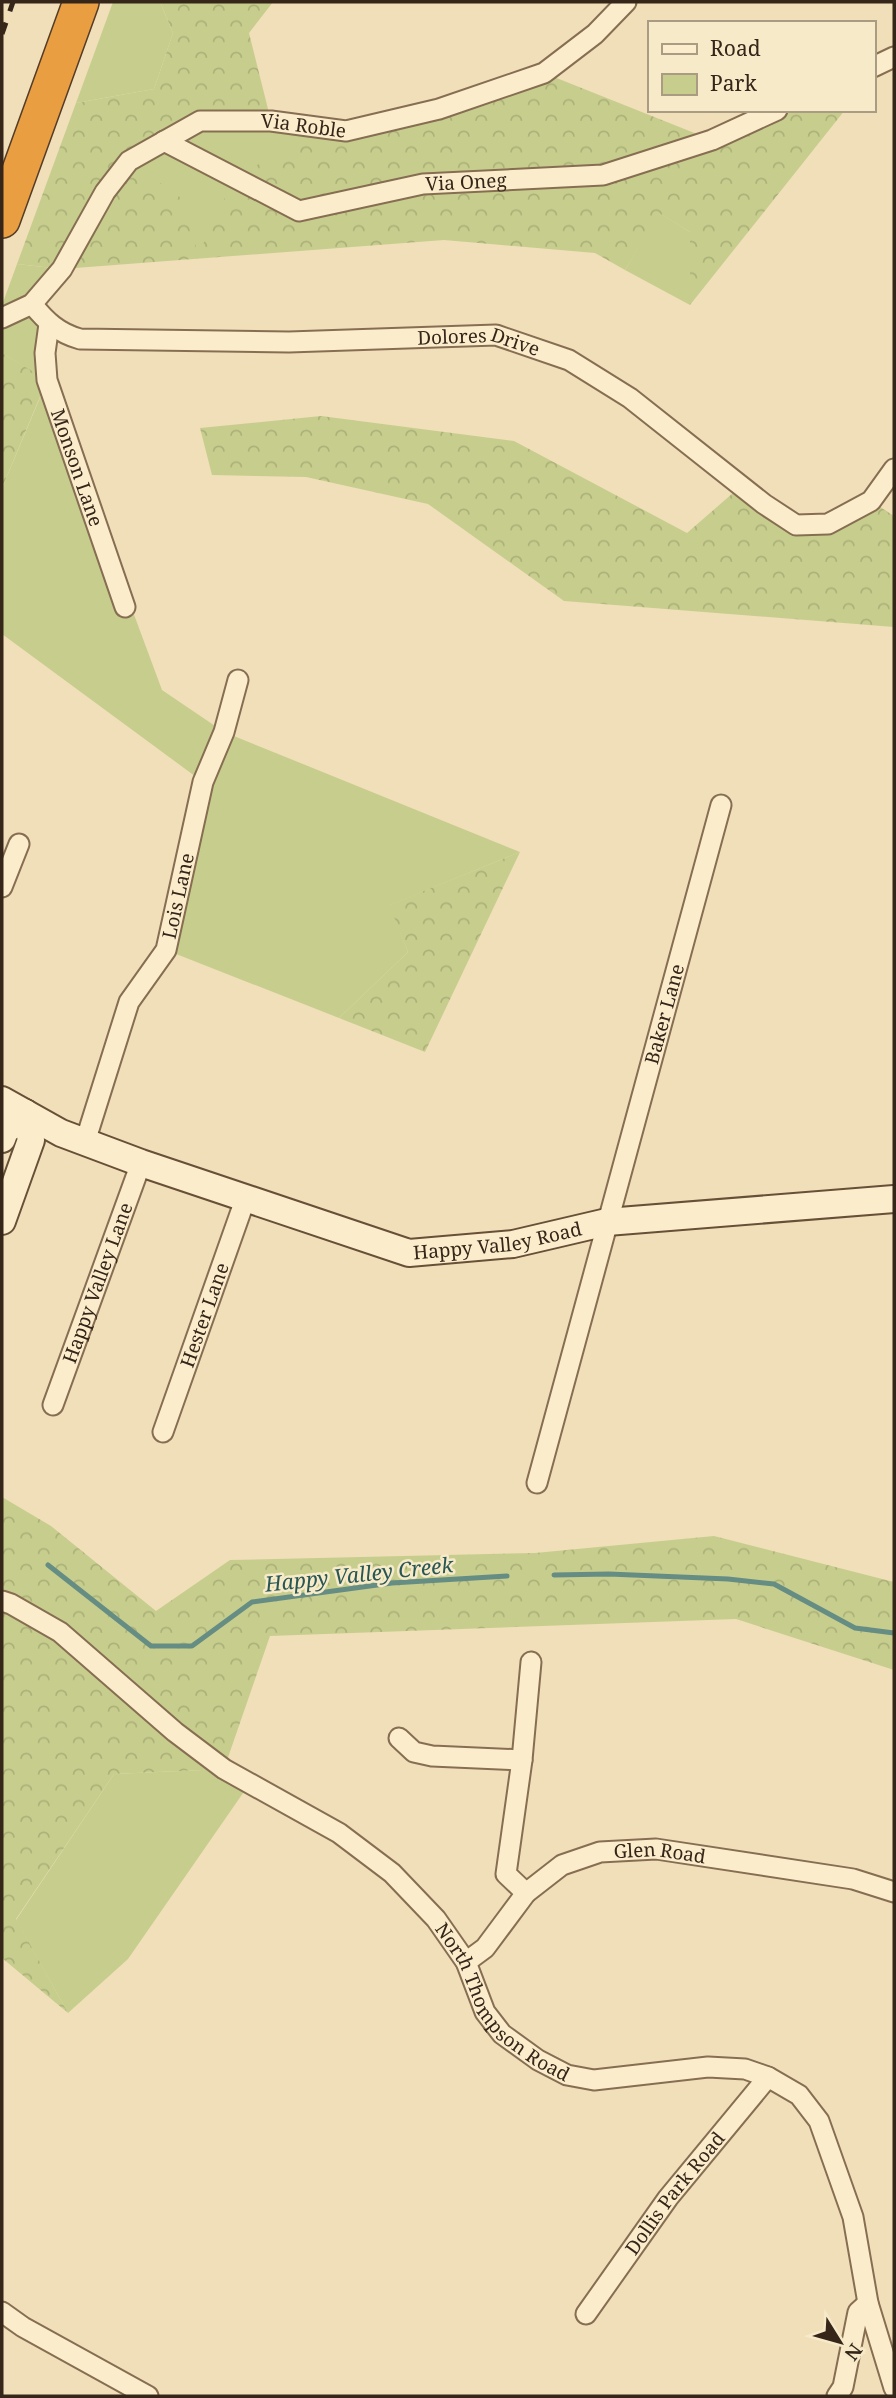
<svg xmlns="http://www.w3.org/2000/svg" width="896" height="2398" font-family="'Noto Serif',serif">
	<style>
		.green { fill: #c7ce8d }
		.forest { fill: url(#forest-crowns) }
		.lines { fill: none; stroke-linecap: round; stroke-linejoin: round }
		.stream { stroke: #668d83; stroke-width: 5 }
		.street-casing { stroke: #876e53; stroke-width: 23 }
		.secondary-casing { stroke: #684f37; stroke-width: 30 }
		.highway-casing { stroke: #543c28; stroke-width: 38 }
		.street { stroke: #fbedcc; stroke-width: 19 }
		.secondary { stroke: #fbedcc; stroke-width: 26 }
		.highway { stroke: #e89e41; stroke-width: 35 }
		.rail { stroke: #352619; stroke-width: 5; stroke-dasharray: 12 12; stroke-linecap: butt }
		.labels { text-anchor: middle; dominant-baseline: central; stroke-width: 5; stroke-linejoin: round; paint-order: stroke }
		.street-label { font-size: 19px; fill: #352619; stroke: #f7eac9 }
		.water-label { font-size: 21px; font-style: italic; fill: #275653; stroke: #f7eac9 }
	</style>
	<defs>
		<pattern id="forest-crowns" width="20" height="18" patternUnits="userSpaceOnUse" patternTransform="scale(1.75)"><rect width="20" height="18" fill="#c7ce8d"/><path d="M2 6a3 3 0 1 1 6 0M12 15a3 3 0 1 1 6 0" fill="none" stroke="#acb179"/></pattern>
	</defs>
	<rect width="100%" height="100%" fill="#f0dfb9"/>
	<!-- green -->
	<path class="green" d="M113,2h47l13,31 -19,56 -78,14z
		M200,121l123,7 -126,131 -68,-98z
		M658,212l32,20v73l-65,-35z
		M17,264l45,5 -26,39 16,20 -5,52 115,310 62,42 296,120 -130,53 18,47 -69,66 -173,-68 37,-168 -201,-148v-146l45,-107 -45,-28v-48z
		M224,1769l26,14 -122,176 -60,54 -52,-93 98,-146z"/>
	<!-- forest -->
	<path class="forest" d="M160,2h113l-24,31 22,88h-71l-70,40 62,45 5,51 37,-79 89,-50 23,3 198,-58 168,67 65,-30h68l-155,195v-73l-31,-19 -34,57 -30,-17 -151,-13 -382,29 -45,-5 59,-161 78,-14 19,-56z
		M2,353l45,27 -45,108z
		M321,416l193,25 173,92 54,-47 55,39 75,-24 23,15v111l-330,-26 -136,-97 -122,-27 -94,-2 -12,-47z
		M520,852l-95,200 -86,-34 69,-66 -19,-47z
		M2,1497l49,29 105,85 74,-51 305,-7 179,-17 180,46v88l-158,-51 -466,17 -46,133 -110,5 -98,145 52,94 -66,-55z"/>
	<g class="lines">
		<!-- stream -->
		<path class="stream" d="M48,1565l103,81h41l60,-44 140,-19 115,-7
			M554,1575l55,-1 119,5 46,5 81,44 39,5"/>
		<!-- street casing -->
		<g class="street-casing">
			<g id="street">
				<path d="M873,67l21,-10"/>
				<path id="s1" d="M164,141l135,70 124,-27 180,-9 109,-35 65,-30"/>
				<path id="s2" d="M32,304c14,17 26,29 48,35l209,3 207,-7 73,25 61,38 134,106 32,21 32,-1 43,-23 23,-32"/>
				<path id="s3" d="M2,318l30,-14 30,-35 43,-77 24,-31 71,-40h71l75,10 93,-22 105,-36 51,-39 31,-32"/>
				<path id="s4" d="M49,324l-4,29 2,27 78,227"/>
				<path d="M2,887l17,-43"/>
				<path id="s5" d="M85,1142l44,-140 37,-52 37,-168 21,-50 14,-52"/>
				<path id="s6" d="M53,1405l88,-242"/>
				<path id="s7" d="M163,1432l83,-235"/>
				<path id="s8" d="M537,1483l184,-678"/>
				<path id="s9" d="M2,1601l9,3 49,28 115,100 49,37 115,64 53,40 44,46 30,43 19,50 17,22 36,26 29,15 27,5 114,-13 37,2 23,8 31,18 20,26 34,96 15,86 26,85"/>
				<path d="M399,1738l15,14 18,4 90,4"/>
				<path d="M526,1893l-20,-19 16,-114 9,-98"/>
				<path id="s10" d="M466,1962l19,-14 41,-55 36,-28 38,-13 56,-3 197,30 41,13"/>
				<path d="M2,2312l21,15 125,69"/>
				<path id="s11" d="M586,2314l82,-116 100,-121"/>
				<path d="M837,2396l6,-9 15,-75 10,-9"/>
			</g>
		</g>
		<!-- secondary casing -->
		<g class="secondary-casing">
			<g id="secondary">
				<path id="s12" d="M2,1100l59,33 80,30 268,90 104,-9 94,-22 287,-23"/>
				<path d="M2,1139l3,-8 20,-18"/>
				<path d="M2,1221l29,-81 -6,-27"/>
			</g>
		</g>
		<!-- highway casing -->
		<g class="highway-casing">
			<path id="highway" d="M2,220l79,-218"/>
		</g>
		<!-- street -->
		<use href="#street" class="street"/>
		<!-- secondary -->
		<use href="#secondary" class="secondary"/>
		<!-- highway -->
		<use href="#highway" class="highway"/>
		<!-- rail -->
		<path class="rail" d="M2,34l11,-32"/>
	</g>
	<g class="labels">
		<!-- street labels -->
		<g class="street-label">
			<text stroke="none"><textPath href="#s3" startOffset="392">Via Roble</textPath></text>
			<text stroke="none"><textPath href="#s1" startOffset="322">Via Oneg</textPath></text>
			<text stroke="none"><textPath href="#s2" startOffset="460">Dolores Drive</textPath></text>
			<text stroke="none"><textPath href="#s4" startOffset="149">Monson Lane</textPath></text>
			<text stroke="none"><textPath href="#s5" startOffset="266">Lois Lane</textPath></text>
			<text stroke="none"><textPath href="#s8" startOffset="486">Baker Lane</textPath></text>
			<text stroke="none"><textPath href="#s12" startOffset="525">Happy Valley Road</textPath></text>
			<text stroke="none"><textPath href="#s6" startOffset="130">Happy Valley Lane</textPath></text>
			<text stroke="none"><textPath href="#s7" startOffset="124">Hester Lane</textPath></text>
			<text stroke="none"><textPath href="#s10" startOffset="238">Glen Road</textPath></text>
			<text stroke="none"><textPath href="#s9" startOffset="651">North Thompson Road</textPath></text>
			<text stroke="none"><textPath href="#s11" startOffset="150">Dollis Park Road</textPath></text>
		</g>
		<!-- water labels -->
		<g class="water-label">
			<text transform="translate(359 1574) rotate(-6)">Happy Valley Creek</text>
		</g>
	</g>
	<!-- border -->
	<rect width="896" height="2398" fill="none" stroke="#352619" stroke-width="7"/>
	<!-- legend -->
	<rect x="648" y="21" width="228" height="91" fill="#f7eac9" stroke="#a99c83" stroke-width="2"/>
	<rect x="662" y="44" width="35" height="10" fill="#fbedcc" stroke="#a99c83" stroke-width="2"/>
	<text x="710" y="56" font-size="21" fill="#352619">Road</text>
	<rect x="662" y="74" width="35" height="21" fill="#c7ce8d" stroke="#a99c83" stroke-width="2"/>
	<text x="710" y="91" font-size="21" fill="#352619">Park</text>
	<!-- north arrow -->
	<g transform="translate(840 2342) rotate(127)" stroke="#f7eac9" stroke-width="5" paint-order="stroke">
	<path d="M0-5L12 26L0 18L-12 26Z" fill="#352619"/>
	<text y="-10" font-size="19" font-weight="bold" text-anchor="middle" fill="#352619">N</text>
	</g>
</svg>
